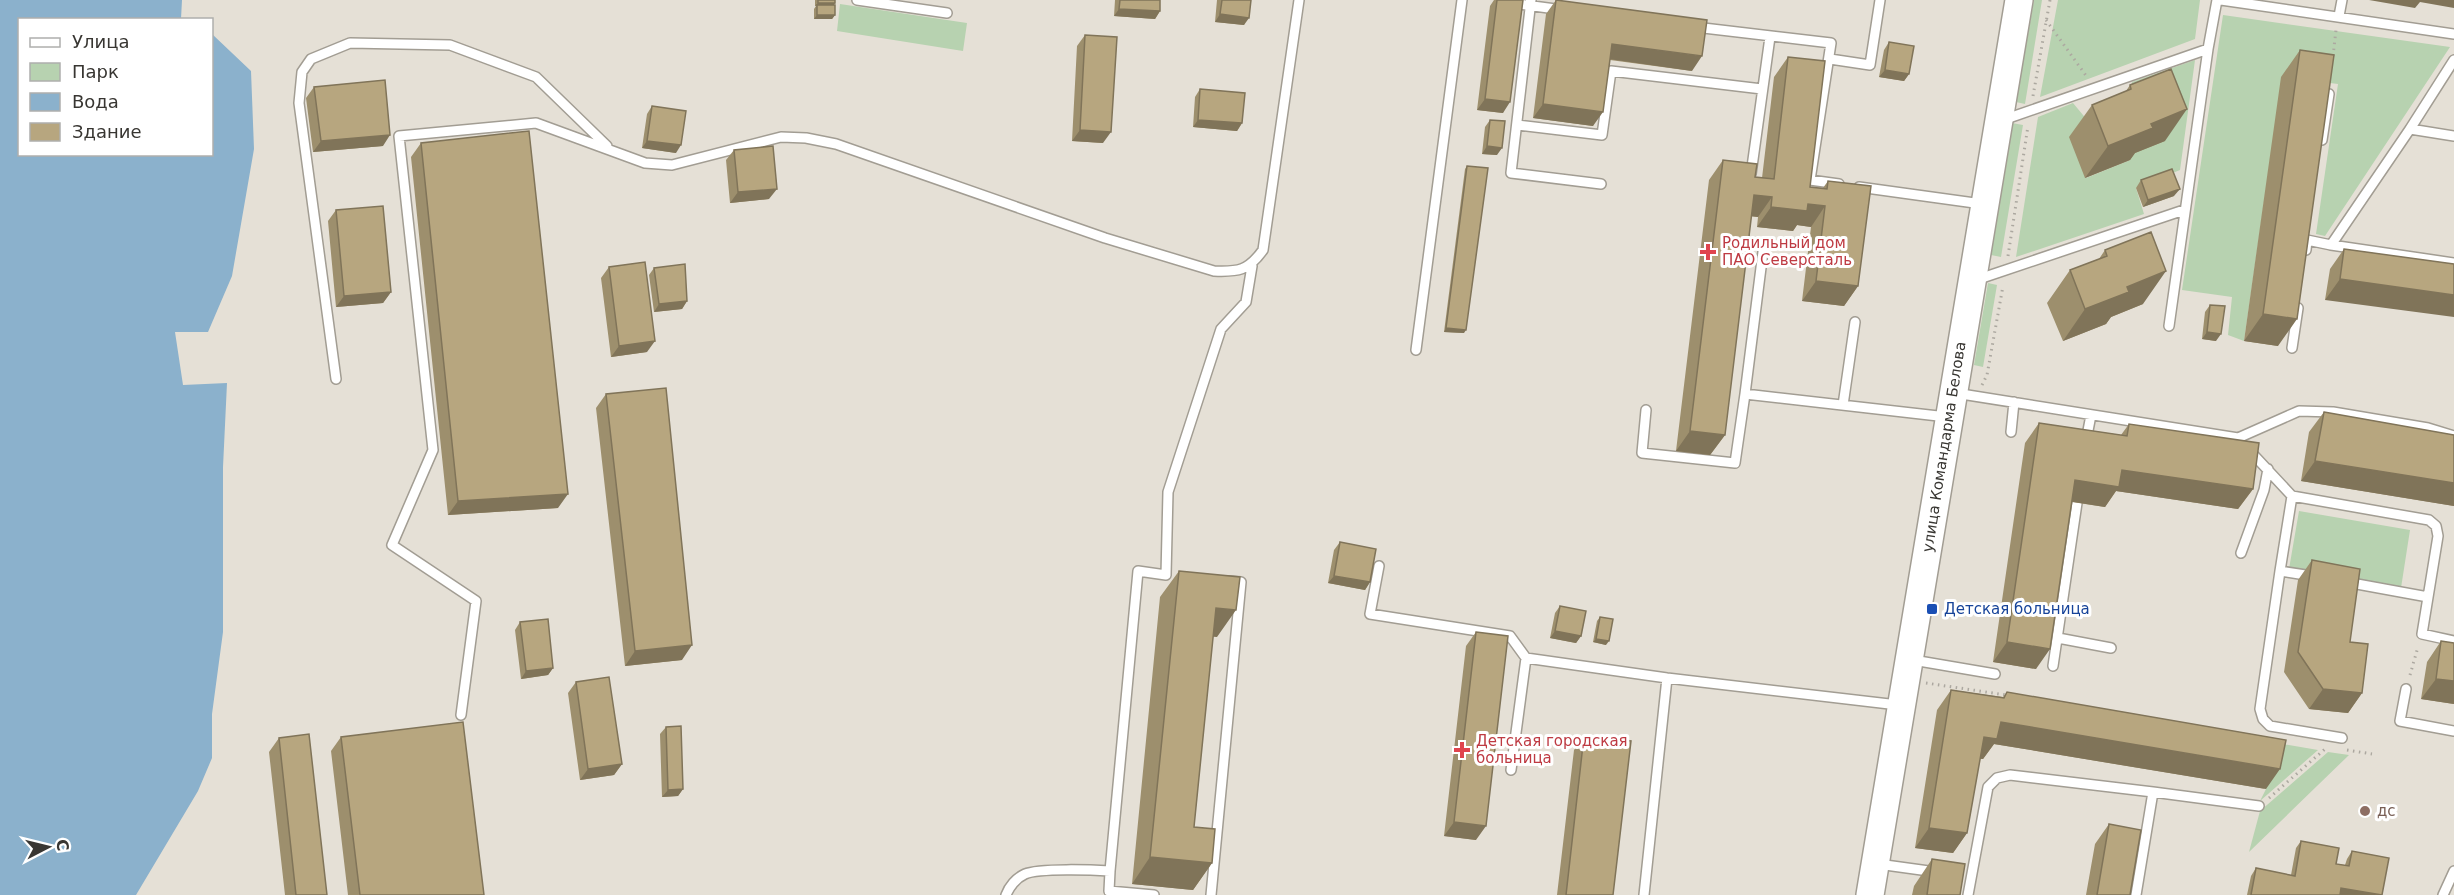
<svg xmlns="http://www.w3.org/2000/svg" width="2454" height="895" font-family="'DejaVu Sans',sans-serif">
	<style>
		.green { fill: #b7d2b0 }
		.water { fill: #8bb1cc }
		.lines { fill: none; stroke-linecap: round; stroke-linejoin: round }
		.lane-casing { stroke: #a29d93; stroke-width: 12 }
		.secondary-casing { stroke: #a29d93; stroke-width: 30 }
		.path { stroke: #aca8a0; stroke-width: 3; stroke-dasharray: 1.5 4.5; stroke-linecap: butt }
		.lane { stroke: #fff; stroke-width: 9 }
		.secondary { stroke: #fff; stroke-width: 27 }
		.wall { fill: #9d8f6d }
		.shaded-wall { fill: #807459 }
		.building { fill: #b7a67f; stroke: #807459; stroke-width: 1.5 }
		.health-dot { fill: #e0444e; stroke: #fff; stroke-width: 2 }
		.transit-dot { fill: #1a4fb4; stroke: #fff; stroke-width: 2 }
		.education-dot { fill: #8d6e63; stroke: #fff; stroke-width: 2 }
		.labels { text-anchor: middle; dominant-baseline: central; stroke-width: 6; stroke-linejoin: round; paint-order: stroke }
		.health-label { font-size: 15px; fill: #be3a42; stroke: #fff; text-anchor: start }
		.street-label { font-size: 15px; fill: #383632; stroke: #fff }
		.transit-label { font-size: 15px; fill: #164399; stroke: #fff; text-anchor: start }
		.education-label { font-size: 15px; fill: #785e54; stroke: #fff; text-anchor: start }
	</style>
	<rect width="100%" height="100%" fill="#e5e0d6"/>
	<!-- green -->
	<path class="green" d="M2034,0h8l-17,104 -9,-2z
		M2058,0h142l-5,39 -155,58z
		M840,4l127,19 -4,28 -126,-20z
		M2223,15l227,32 -125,189 -9,-2 22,-150 -56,-7 -38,264 -16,-6 4,-38 -50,-7z
		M2195,60l-15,110 -44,18 8,26 -128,43 22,-140 35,-14 20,24 -7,51 44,-18 -3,-51 5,-27z
		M2012,123l11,2 -22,132 -10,-2z
		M1988,283l9,2 -14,82 -9,-2z
		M2299,511l111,19 -9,58 -112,-19z
		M2241,737l77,13 -58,51 6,-12z
		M2328,752l21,3 -100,97 11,-41z"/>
	<!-- water -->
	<path class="water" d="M0,0h182l-1,19 -161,1v134h192v-120l39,37 3,78 -22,127 -24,56h-33l8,53 44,-2 -4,84v165l-11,82v44l-14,33 -62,104h-136z"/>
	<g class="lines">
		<!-- lane casing -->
		<g class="lane-casing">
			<path id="lane" d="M857,0l90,13
				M1531,0l-20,173 90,11
				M2221,0l233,34
				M1511,3l52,7
				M2339,16l3,-16
				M1695,27l136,16 -21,137 29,4
				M1830,59l40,6 10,-65
				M2454,60l-44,69 -79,116 123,18
				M2003,120l205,-71
				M1517,125l85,10 9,-64 151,18
				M2410,129l44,7
				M2322,140l7,-46
				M1751,174l19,-137
				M1859,187l123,17
				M1744,236l-1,5 21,3 -19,150
				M2306,250l1,-10 24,5
				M1976,280l208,-70
				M2169,326l39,-277 9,-49
				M2292,348l6,-40
				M1416,350l46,-350
				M336,379l-37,-276 3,-31 9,-13 39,-16 100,2 86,32 71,69
				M1955,393l283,45 61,-27 34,1 95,16 26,8
				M1843,405l12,-83
				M1646,410l-4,43 93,10 10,-69 202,23
				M2011,432l3,-30
				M2086,441l5,-26
				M2250,451l42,45 137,24 7,6 2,10 -16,98 32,7
				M2292,496l-12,75 32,5
				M2241,553l23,-63 4,-21
				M1379,566l-9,48 140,22 16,22 141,20 231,27
				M2280,571l-20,138 3,10 7,7 72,12
				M2346,582l82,15
				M2058,638l53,10
				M1913,660l82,14
				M2053,666l24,-163
				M2406,689l-6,32 54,10
				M461,715l15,-114 -84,-56 41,-95 -34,-314 137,-13 109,40 27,2 109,-28 25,1 30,6 269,94 109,33c24,1 34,0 49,-21l36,-250
				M1511,770l15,-112
				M2153,792l106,14
				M1878,864l58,8
				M1110,871l-1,20 45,4
				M1006,895c3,-8 10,-17 19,-21 14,-6 68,-4 85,-3l28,-300 28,4 2,-83 53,-163 25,-27 6,-36
				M1211,895l30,-313 -13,-1
				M1644,895l23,-217
				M1968,895l20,-108 9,-9 13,-3 143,17 -17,103
				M2443,895l11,-24"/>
		</g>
		<!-- secondary casing -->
		<g class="secondary-casing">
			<path id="secondary" d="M1870,895l149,-895"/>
		</g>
		<!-- path -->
		<path class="path" d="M2046,20l41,57
			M2333,56l3,-26
			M2033,96l17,-96
			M2008,256l20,-130
			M1982,385l5,-10 16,-89
			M2410,675l8,-28
			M1926,683l80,12
			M2347,750l25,4
			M2269,798l56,-49"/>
		<!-- lane -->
		<use href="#lane" class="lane"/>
		<!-- secondary -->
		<use href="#secondary" class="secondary"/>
	</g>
	<!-- wall -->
	<path class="wall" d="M815,0h20l-1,5 1,10 -3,4h-18v-10l2,-3h-1z
		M1115,0h45v11l-5,8 -41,-3z
		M1217,0h34l-7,25 -29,-3z
		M1494,0h29l-20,113 -26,-3 13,-104z
		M1556,0l136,71 -82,-11 -17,66 -60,-8 13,-104z
		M1085,35l18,108 -31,-2 5,-95z
		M1889,42l20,32 -5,7 -25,-4 5,-27z
		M2300,50l-22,296 -34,-5 37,-264z
		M1788,57l22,130 13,1 5,-7 30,105 -14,20 -42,-5 9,-74 -14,-2 -4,6 -36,-4 1,-10 -7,-1 -26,219 -15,20 -34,-4 33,-271 14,-20 32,17 7,1 12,-101z
		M2130,85l35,56 -30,12 -5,7 -45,18 -16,-41 23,-32 34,-14z
		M314,87l69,59 -70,6 -7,-54z
		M1200,89l42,34 -5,8 -44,-4 2,-30z
		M652,106l24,47 -34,-5 5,-34z
		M1490,120l7,35 -15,-1 3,-27z
		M421,143l137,365 -110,7 -37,-358z
		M734,150l35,49 -39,4 -4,-43z
		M1467,166l-3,167 -20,-1 21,-163z
		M2141,180l33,16 -31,11 -7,-19z
		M336,210l55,82 -8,11 -47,4 -8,-86z
		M2344,249l110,15 -129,36 5,-31z
		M2105,250l38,54 -32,13 -5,7 -43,17 -16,-38 23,-33 29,-11z
		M609,267l38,85 -36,5 -10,-79z
		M654,268l33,33 -5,8 -28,3 -5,-37z
		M2210,305l6,36 -14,-2 3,-27z
		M606,394l76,266 -57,6 -29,-258z
		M2324,412l130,23v71l-153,-25 8,-49z
		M2039,423l82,12 8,-11 124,65 -15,20 -122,-18 -11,16 -33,-5 -36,167 -43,-7 32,-219z
		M1340,542l30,40 -5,8 -37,-7 6,-33z
		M2312,560l38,82 12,51 -14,20 -39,-4 -25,-37 14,-92z
		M1179,571l38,66 -4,-1 -19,191 18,36 -19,27 -61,-6 28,-287z
		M1560,606l21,30 -5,7 -26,-5 5,-25z
		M1600,617l6,28 -13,-3 4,-21z
		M520,622l33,46 -5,7 -27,4 -6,-49z
		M1476,632v208l-32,-4 22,-190z
		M2441,641l13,63 -33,-5 6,-37z
		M576,682l46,82 -8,11 -34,5 -12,-87z
		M1951,690l52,7 4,-5 259,97 -272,-45 -11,15h-3l-13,74 -14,20 -38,-5 22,-138z
		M666,727l17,62 -5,7 -16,1 -2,-63z
		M1584,736l29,159h-56l17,-145z
		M341,737l143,158h-136l-17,-144z
		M279,738l48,157h-42l-16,-143z
		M2109,824l21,71h-44l9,-51z
		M2301,841l35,23 9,1 2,-6 5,-8 30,44h-135l4,-19 5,-8 35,7 5,-27z
		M1932,859l28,36h-48l2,-9z"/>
	<!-- shaded-wall -->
	<path class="shaded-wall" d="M2369,0h85v8l-34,-6 -5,6z
		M818,3h17l-2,4 -16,-2 -2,1z
		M1119,9l41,2 -5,8 -41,-3z
		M1220,14l29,4 -5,7 -29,-3z
		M817,15h18l-3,4h-18z
		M1612,44l90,12 -10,15 -90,-13z
		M1885,70l24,4 -5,7 -25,-4z
		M1485,99l25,3 -7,11 -26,-3z
		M1543,104l60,8 -10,14 -60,-8z
		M2187,109l-22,32 -30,12 -5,7 -45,18 23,-32 43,-22z
		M1198,120l44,3 -5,8 -44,-4z
		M1080,130l31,2 -8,11 -31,-2z
		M390,135l-7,11 -70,6 8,-11z
		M647,141l34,4 -5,8 -34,-5z
		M1487,146l15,2 -5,7 -15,-1z
		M777,189l-8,10 -39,4 8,-11z
		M2180,189l-6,7 -31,11 5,-7z
		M1754,195l18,2 -14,20 -19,-2z
		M1808,204l17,2 -14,21 -14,-2 -4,6 -36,-4 14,-20z
		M2166,271l-23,33 -32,13 -5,7 -43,17 22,-32 42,-22z
		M2340,279l114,16v22l-129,-17z
		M1816,281l42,5 -14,20 -42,-5z
		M391,292l-8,11 -47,4 8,-11z
		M687,301l-5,8 -28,3 5,-8z
		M2263,314l34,5 -19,27 -34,-5z
		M1446,328l20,2 -2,3 -20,-1z
		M2207,332l14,2 -5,7 -14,-2z
		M655,341l-8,11 -36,5 8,-11z
		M1690,431l35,4 -15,20 -34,-4z
		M2315,461l139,22v23l-153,-25z
		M2122,470l131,19 -15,20 -122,-18 -11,16 -44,-7 14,-20z
		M568,494l-10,14 -110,7 10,-14z
		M1334,576l36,6 -5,8 -37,-7z
		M1216,608l20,2 -19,27 -20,-2z
		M1555,631l26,5 -5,7 -26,-5z
		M1596,639l13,2 -3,4 -13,-3z
		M2007,642l43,7 -14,20 -43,-7z
		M692,645l-10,15 -57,6 10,-15z
		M553,668l-5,7 -27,4 5,-8z
		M2436,679l18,2v23l-33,-5z
		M2323,689l39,4 -14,20 -39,-4z
		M2001,722l279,47 -14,20 -272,-45 -11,15 -13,-2 14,-20z
		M622,764l-8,11 -34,5 8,-11z
		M683,789l-5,7 -16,1 6,-7z
		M1454,822l32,4 -10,14 -32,-4z
		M1929,828l38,5 -14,20 -38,-5z
		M1150,857l62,6 -19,27 -61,-6z
		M2341,888l39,7h-44z"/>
	<!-- building -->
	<path class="building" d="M818,0h17v3h-17z
		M1120,0h40v11l-41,-2z
		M1222,0h29l-2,18 -29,-4z
		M1497,0h26l-13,102 -25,-3z
		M1556,0l151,20 -5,36 -90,-12 -9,68 -60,-8z
		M817,5h18v10h-18z
		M1085,35l32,2 -6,95 -31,-2z
		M1889,42l25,4 -5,28 -24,-4z
		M2300,50l34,5 -37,264 -34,-5z
		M1788,57l37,4 -15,126 17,2 1,-8 43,5 -13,100 -42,-5 9,-75 -17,-2 -1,7 -36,-4 1,-10 -18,-2 -29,240 -35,-4 33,-271 34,4 -2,13 19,2z
		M2171,69l16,40 -36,15 2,4 -45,18 -16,-41 39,-16 -1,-4z
		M385,80l5,55 -69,6 -7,-54z
		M1200,89l45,4 -3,30 -44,-3z
		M652,106l34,5 -5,34 -34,-4z
		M1490,120l15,1 -3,27 -15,-2z
		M529,131l39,363 -110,7 -37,-358z
		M773,146l4,43 -39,3 -4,-42z
		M1467,166l21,2 -22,162 -20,-2z
		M2172,169l8,20 -32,11 -7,-20z
		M383,206l8,86 -47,4 -8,-86z
		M2151,232l15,39 -39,16 2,5 -44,17 -15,-39 37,-14 -2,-6z
		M2344,249l110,15v31l-114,-16z
		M645,262l10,79 -36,5 -10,-79z
		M685,264l2,37 -28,3 -5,-36z
		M2210,305l15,1 -4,28 -14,-2z
		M666,388l26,257 -57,6 -29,-257z
		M2324,412l130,23v48l-139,-22z
		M2039,423l88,13 2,-12 130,19 -6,46 -131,-19 -3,17 -44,-7 -25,169 -43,-7z
		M1340,542l36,7 -6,33 -36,-6z
		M2312,560l48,9 -10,73 18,2 -6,49 -39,-4 -25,-37z
		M1179,571l61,6 -4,33 -20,-2 -22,219 21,2 -3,34 -62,-6z
		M1560,606l26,5 -5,25 -26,-5z
		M1600,617l13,2 -4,22 -13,-2z
		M548,619l5,49 -27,3 -6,-49z
		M1476,632l32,4 -22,190 -32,-4z
		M2441,641l13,2v38l-18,-2z
		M609,677l13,87 -34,5 -12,-87z
		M1951,690l53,8 3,-6 279,48 -6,29 -279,-47 -4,17 -13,-2 -17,96 -38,-5z
		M463,722l21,173h-124l-19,-158z
		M681,726l2,63 -15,1 -2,-63z
		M309,734l18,161h-31l-17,-157z
		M1584,736l47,5 -18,154h-47z
		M2109,824l32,6 -11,65h-33z
		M2301,841l38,7 -3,16 13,2 3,-15 37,7 -7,37 -41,-7 -1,7h-89l5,-27 39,8z
		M1932,859l33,5 -5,31h-33z"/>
	<!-- markers -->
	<g class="health-dot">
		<path d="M1705 243h6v6h6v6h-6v6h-6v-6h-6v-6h6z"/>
		<path d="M1459 741h6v6h6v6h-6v6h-6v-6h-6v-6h6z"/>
	</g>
	<rect class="transit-dot" x="1926" y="603" width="12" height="12" rx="3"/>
	<circle class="education-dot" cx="2365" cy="811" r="6"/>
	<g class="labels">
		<!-- health labels -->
		<g class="health-label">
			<text x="1722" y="243">Родильный дом<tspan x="1722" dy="17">ПАО Северсталь</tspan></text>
			<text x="1476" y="741">Детская городская<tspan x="1476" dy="17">больница</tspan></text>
		</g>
		<!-- street labels -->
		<g class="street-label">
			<text transform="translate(1944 447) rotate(-81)">улица Командарма Белова</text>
		</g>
		<!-- transit labels -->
		<g class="transit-label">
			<text x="1944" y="609">Детская больница</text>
		</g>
		<!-- education labels -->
		<g class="education-label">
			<text x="2377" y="811">дс</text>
		</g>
	</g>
	<!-- legend -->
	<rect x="18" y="18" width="195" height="138" fill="#ffffff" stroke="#afafad" stroke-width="1.5"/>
	<rect x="30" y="38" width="30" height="9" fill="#ffffff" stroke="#afafad" stroke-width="1.5"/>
	<text x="72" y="48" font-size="18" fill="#383632">Улица</text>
	<rect x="30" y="63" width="30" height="18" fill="#b7d2b0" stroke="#afafad" stroke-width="1.5"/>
	<text x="72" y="78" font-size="18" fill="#383632">Парк</text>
	<rect x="30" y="93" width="30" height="18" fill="#8bb1cc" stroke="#afafad" stroke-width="1.5"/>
	<text x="72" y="108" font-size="18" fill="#383632">Вода</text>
	<rect x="30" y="123" width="30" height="18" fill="#b7a67f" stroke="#afafad" stroke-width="1.5"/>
	<text x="72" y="138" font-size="18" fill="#383632">Здание</text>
	<!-- north arrow -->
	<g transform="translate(48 847) rotate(83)" stroke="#ffffff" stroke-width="4.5" paint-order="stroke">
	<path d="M0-4.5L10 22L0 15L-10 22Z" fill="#383632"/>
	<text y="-9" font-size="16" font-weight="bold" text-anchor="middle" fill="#383632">С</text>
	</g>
</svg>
